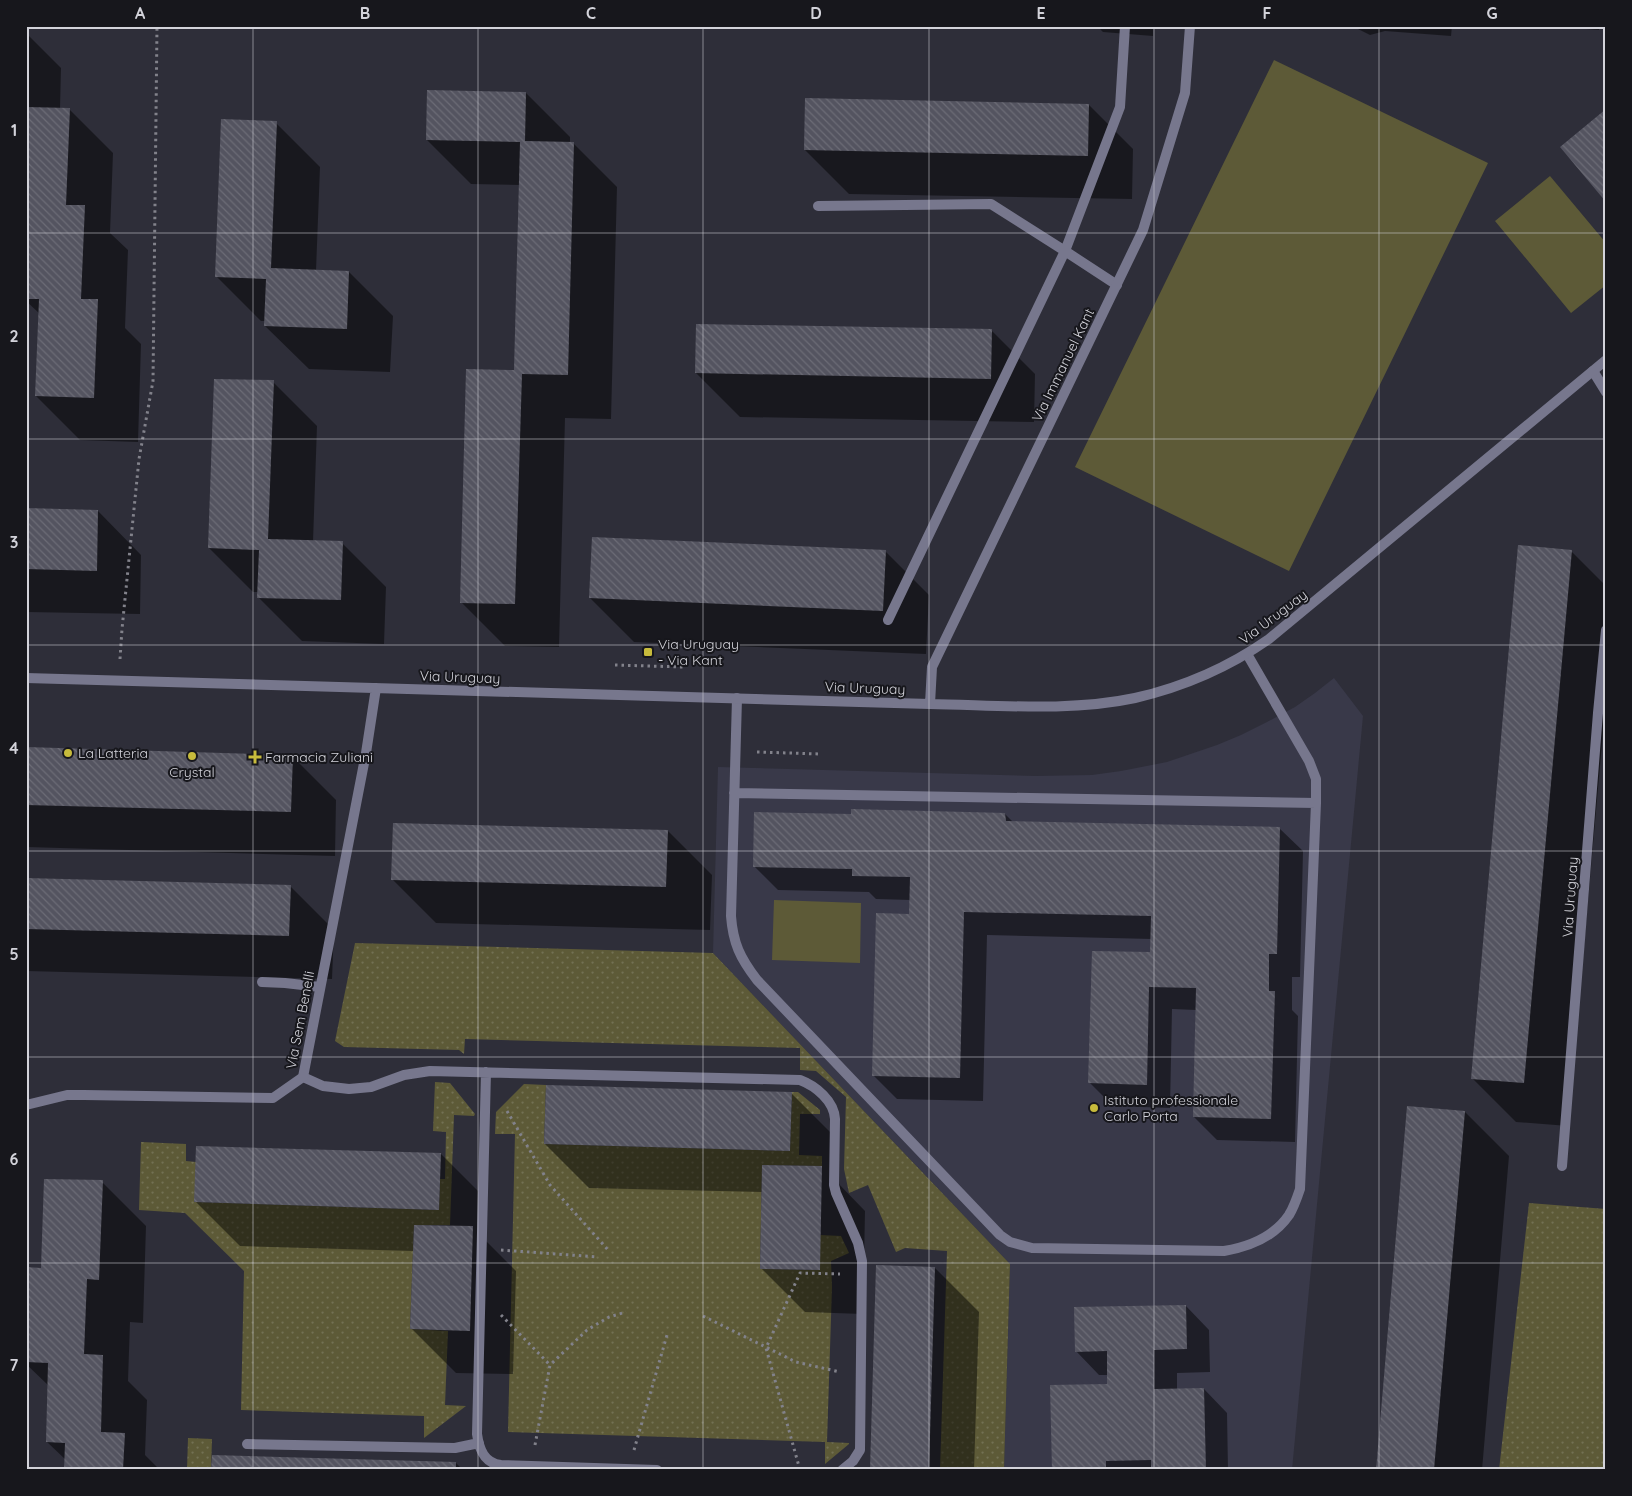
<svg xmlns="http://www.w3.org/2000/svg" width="1632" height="1496" font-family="Quicksand,sans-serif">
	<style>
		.built { fill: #393949 }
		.grass { fill: url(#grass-dots) }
		.pitch { fill: #5d5a37 }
		.shadow { fill: #0007 }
		.building { fill: url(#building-back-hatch) }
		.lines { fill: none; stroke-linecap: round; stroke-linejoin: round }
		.path { stroke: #82828b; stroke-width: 3; stroke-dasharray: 2.5 4; stroke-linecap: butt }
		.service { stroke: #77778d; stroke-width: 10 }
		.minor { stroke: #77778d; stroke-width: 10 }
		.grid { fill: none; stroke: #d3d3da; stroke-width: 1; stroke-opacity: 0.55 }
		.poi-dot { fill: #c7bb3c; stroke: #17171c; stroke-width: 2 }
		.labels { text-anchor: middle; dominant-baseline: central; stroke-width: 4; stroke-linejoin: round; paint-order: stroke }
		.street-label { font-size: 14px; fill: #d3d3da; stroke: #17171c }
		.poi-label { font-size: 14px; fill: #d3d3da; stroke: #17171c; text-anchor: start }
		.neatline { fill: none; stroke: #d3d3da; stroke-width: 2 }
		.grid-label { font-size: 16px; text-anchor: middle; font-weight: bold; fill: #d3d3da }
	</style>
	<defs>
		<pattern id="grass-dots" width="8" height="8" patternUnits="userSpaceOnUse" patternTransform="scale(1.25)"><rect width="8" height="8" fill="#5d5a37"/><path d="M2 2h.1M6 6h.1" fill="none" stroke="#737153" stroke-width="1.8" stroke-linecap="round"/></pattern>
		<pattern id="building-back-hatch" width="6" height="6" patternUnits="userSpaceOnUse" patternTransform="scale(1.25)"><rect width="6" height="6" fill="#545460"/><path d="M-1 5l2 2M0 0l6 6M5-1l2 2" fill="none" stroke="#6c6c76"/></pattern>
	</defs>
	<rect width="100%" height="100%" fill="#2e2e39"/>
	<!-- built -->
	<path class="built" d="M1334,678l29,38 -71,754h-288l6,-206 -297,-311 5,-186 317,9 57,-1 29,-4 46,-9 50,-17 24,-10 26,-13 28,-15 20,-14z"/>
	<!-- grass -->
	<path class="grass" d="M355,943l358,10 297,311 -6,206h-64l7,-219 -42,-3 -9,4 -28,-67 -19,8 -5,-24 2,-72 -30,-26 -16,-1v-22l-335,-9 -1,15 -5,-4 -115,-3 -9,-6z
		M435,1082l15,1 25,31 -1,2 -20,-1 -4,110h-36l-4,104 38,2 -3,74 21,1 -42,32v-22l-183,-6 3,-139 -59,-58 -46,-3 2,-68 45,2v17l10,1 -1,40 244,8 1,-31h5l1,-47 -13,-1z
		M524,1084l22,1 -2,59 246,7 2,-59h6l22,18v4h-20l-1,41 23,1v10l-60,-1 -2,104 59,1 1,-35 21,1 8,17 -18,8 1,26 -5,155 22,1v1l-24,20v-22l-317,-10 7,-298h-20l1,-22z
		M1529,1203l77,6v261h-107z
		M188,1438l24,1 -1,31h-24z"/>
	<!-- pitch -->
	<path class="pitch" d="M1274,60l214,103 -199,408 -214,-104z
		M1550,176l56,67v42l-35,28 -76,-92z
		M774,900l87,3 -1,60 -88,-3z"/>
	<!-- shadow -->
	<path class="shadow" d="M1097,26h56v10l-50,-4z
		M1315,26h137l-1,10 -66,-5 -15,4 -12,-6z
		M1545,26h54v4z
		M26,33l35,35 -1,41h9l44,44 -3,80 18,17 -3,78 16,16 -3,98 -58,-2 -44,-44 4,-82 -14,-13z
		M526,93l44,44v6h3l44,44 -6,232 -46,-1 -6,229 -54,-1 -44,-44 54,-230 5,-187 -49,-1 -44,-44z
		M1089,105l44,44 -1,50 -283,-5 -44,-44z
		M276,123l44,44 -4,104 33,1 44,44 -3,56 -81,-3 -44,-43v-5h-4l-44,-44z
		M991,330l44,44 -1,48 -294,-5 -44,-44z
		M273,382l44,44 -4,116 29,1 44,44 -2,57 -82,-3 -44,-44 1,-5h-6l-44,-44z
		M26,510l72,1 43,44 -1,59 -114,-2z
		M885,551l44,44 -3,59 -292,-12 -44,-44z
		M1571,551l35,35v113l-38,427 -52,-4 -44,-44z
		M26,748l266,8 44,44 -1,56 -309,-9z
		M1005,814l9,9 265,5 24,23 -3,126h-8v33l6,6 -3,126 -78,-2 -23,-23 2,-107 -24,-1 -2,99 -57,-2 -23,-23 61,-129 1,-15 -165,-4 -4,166 -86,-2 -24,-24 38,-160v-15l-35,-1 -7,-7 -91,-2 -24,-24 98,-50z
		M668,831l44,44 -2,55 -274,-7 -44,-44z
		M26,880l264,6 44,44 -2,49 -306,-8z
		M791,1093l44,44 -1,42 31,32 -2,103 -58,-2 -44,-44 2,-76 -174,-4 -44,-44z
		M1465,1112l44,44 -27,314h-105z
		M441,1154l44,44 -2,40 33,33 -3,103 -57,-1 -44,-44 2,-78 -174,-5 -44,-44z
		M102,1182l44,44 -3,97 -13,-1 -2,59 19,19 -2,55 15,15h-95l1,-10 -19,-18 2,-56 -23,-22v-73z
		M935,1268l44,44 -5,158h-103z
		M1186,1306l23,24 1,42 -33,1v17l27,-1 23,24 1,57h-175l56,-85 -1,-10h-9l-23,-24z
		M456,1463l7,7h-251z"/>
	<!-- building -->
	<path class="building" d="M427,90l99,2 -1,49 49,1 -6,233 -46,-1 -7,230 -55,-1 6,-234 48,1 6,-228 -94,-2z
		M805,98l284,6 -1,52 -284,-6z
		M26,107l44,1 -4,97h19l-4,94h17l-4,99 -59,-2 4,-97h-13z
		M1606,109v93l-46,-55z
		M221,119l56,2 -6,147 78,3 -2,58 -83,-3 2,-47 -51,-2z
		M696,324l296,5 -1,50 -296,-6z
		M214,379l60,1 -6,159 75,2 -2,59 -84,-2 2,-48 -51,-2z
		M26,508l72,2 -1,61 -71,-2z
		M592,537l294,13 -3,61 -294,-13z
		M1518,545l54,5 -48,533 -53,-4z
		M26,747l267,8 -2,57 -265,-7z
		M851,809l154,4 1,8 274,6 -3,127h-8v37h6l-4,128 -78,-2 3,-129 -47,-1 -2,98 -59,-2 4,-132 58,1 1,-36 -187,-4 -4,166 -88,-2 4,-163 33,1 1,-37 -58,-1v-7l-99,-2 1,-55 97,2z
		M393,823l275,7 -2,57 -275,-7z
		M26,878l265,7 -2,51 -263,-7z
		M546,1085l246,7 -2,59 -246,-7z
		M1407,1106l58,5 -31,359h-58z
		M196,1146l245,7 -2,57 -245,-8z
		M762,1165l60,1 -2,104 -60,-1z
		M44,1179l59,1 -4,100 -12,-1 -3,75 19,1 -2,77 24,1 -2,37h-59l1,-27 -19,-1 2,-79 -22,-1v-95l15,1z
		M414,1225l59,1 -3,105 -60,-2z
		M876,1265l59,2 -6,203h-59z
		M1186,1305l1,44 -33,1v39l50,-1 2,82h-55v-10l-45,1v9h-54l-2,-85 57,-1v-33l-32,1 -1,-45z
		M212,1455l244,7v8h-245z"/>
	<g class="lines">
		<!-- path -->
		<path class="path" d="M120,659l2,-30 17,-170 14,-78 4,-355
			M615,665l69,2
			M757,752l63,2
			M507,1111l43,74 59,66
			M501,1250l97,7
			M501,1315l49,50
			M703,1316l93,46 44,10
			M535,1445l15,-80 37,-35 22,-13 17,-5
			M634,1450l33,-115
			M800,1470l-34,-122 34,-75 40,1"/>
		<!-- service -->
		<path class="service" d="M818,206l173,-2 74,47 -177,369
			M1117,285l-52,-34 55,-144 5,-81
			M1593,371l13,21
			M737,698l-6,218c2,27 9,42 26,64l243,255 10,7 22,6 192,3c24,-4 50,-14 65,-36 5,-8 8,-17 11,-26l16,-386v-24l-7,-18 -62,-107
			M734,793l582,10
			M262,982l23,1 35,4
			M486,1072l-9,362c2,15 7,29 24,31l156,5
			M303,1077l20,9 26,3 22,-2 33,-12 26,-4 370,9c16,6 34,21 35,39l-1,66 2,8 22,50 4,18 -2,189 -7,11 -11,9
			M1562,1166l36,-453 8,-83
			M247,1444l208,4 24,-5"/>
		<!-- minor -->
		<path class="minor" d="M26,678l904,26c67,1 140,8 205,-6 48,-11 94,-31 134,-59l337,-279
			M930,704l2,-37 211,-437 42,-137 5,-67
			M26,1105l41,-10h17l189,3 30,-21 63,-324 10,-65"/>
	</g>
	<!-- grid -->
	<path class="grid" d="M253,26v1444M478,26v1444M703,26v1444M929,26v1444M1154,26v1444M1379,26v1444M26,233h1580M26,439h1580M26,645h1580M26,851h1580M26,1057h1580M26,1263h1580"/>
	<!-- markers -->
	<g class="poi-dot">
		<rect x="643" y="647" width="10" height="10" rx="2.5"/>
		<circle cx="68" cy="753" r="5"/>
		<circle cx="192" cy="756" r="5"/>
		<path d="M252.5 749.5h5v5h5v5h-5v5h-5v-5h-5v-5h5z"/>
		<circle cx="1094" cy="1108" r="5"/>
	</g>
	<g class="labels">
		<!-- street labels -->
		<g class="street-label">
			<text transform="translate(1063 365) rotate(-64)">Via Immanuel Kant</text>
			<text transform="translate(1273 617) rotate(-37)">Via Uruguay</text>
			<text transform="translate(460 677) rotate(2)">Via Uruguay</text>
			<text transform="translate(865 688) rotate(2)">Via Uruguay</text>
			<text transform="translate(1570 897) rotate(-86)">Via Uruguay</text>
			<text transform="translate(300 1020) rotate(-79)">Via Sem Benelli</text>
		</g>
		<!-- poi labels -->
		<g class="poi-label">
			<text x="658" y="644">Via Uruguay<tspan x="658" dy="16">- Via Kant</tspan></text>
			<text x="78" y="753">La Latteria</text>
			<text x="265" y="757">Farmacia Zuliani</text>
			<text x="192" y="772" text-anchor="middle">Crystal</text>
			<text x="1104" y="1100">Istituto professionale<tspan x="1104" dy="16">Carlo Porta</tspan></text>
		</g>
	</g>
	<!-- border -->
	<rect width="1632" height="1496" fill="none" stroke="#17171c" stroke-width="55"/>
	<rect x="28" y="28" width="1576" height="1440" class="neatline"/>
	<g class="grid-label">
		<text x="140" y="19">A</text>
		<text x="365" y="19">B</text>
		<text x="591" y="19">C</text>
		<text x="816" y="19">D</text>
		<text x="1041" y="19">E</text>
		<text x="1267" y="19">F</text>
		<text x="1492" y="19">G</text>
		<text x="14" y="136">1</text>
		<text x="14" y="342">2</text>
		<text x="14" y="548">3</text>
		<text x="14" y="754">4</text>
		<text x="14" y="960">5</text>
		<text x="14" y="1165">6</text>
		<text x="14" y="1371">7</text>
	</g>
</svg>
